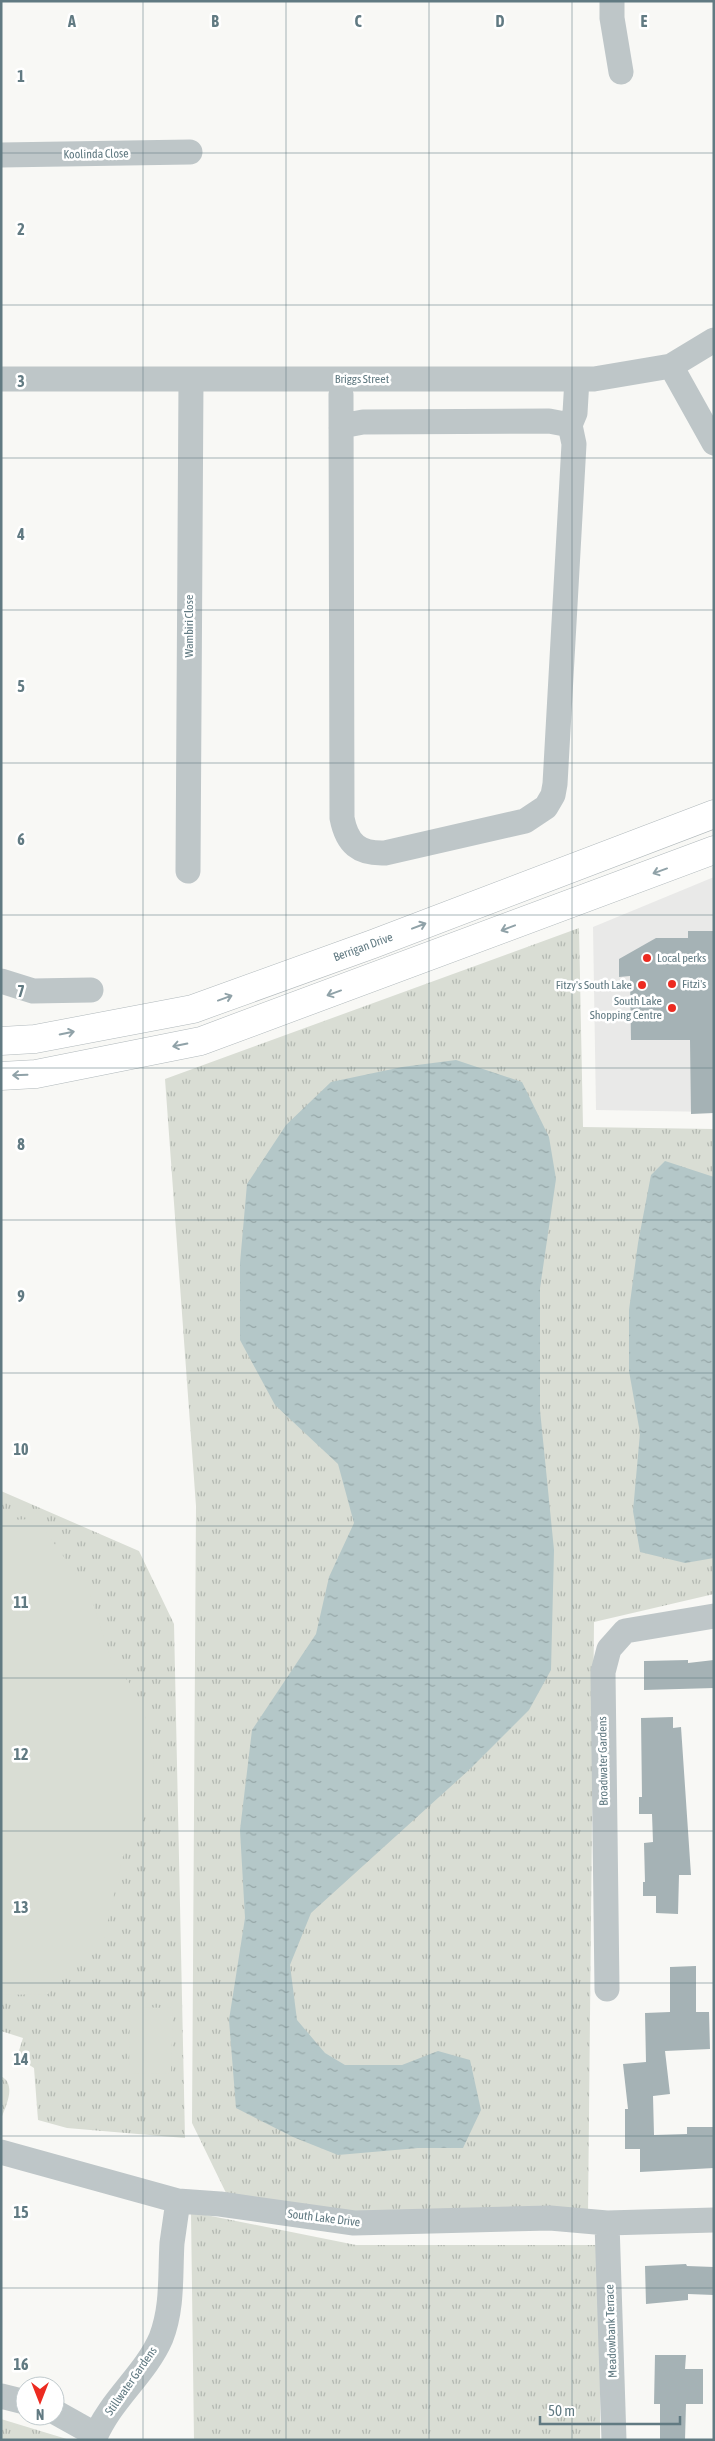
<svg xmlns="http://www.w3.org/2000/svg" width="715" height="2441" font-family="'Asap Condensed',sans-serif">
	<style>
		.built { fill: #e9e9e8 }
		.grass { fill: url(#grass-tufts) }
		.pitch { fill: #d9ddd4 }
		.water { fill: url(#water-ripples) }
		.building { fill: #a5b2b5 }
		.lines { fill: none; stroke-linecap: round; stroke-linejoin: round }
		.major-casing { stroke: #b0b8bb; stroke-width: 29 }
		.minor { stroke: #bec6c8; stroke-width: 25 }
		.major { stroke: #fff; stroke-width: 28 }
		.oneway { stroke: #90a2a8 }
		.grid { fill: none; stroke: #617a82; stroke-width: 1; stroke-opacity: 0.55 }
		.poi-dot { fill: #ec2b21; stroke: #fff; stroke-width: 2 }
		.labels { text-anchor: middle; dominant-baseline: central; stroke-width: 5; stroke-linejoin: round; paint-order: stroke }
		.street-label { font-size: 12px; fill: #617a82; stroke: #fff }
		.poi-label { font-size: 12px; fill: #617a82; stroke: #fff; text-anchor: start }
		.grid-label { font-size: 16px; text-anchor: middle; font-weight: bold; fill: #617a82; stroke: #fff; stroke-width: 5; stroke-linejoin: round; paint-order: stroke }
	</style>
	<defs>
		<pattern id="grass-tufts" width="24" height="20" patternUnits="userSpaceOnUse" patternTransform="scale(1.25)"><rect width="24" height="20" fill="#d9ddd4"/><path d="M3 7l-1-3M5 7V3M7 7l1-3M15 17l-1-3M17 17v-4M19 17l1-3" fill="none" stroke="#b3b8b1"/></pattern>
		<pattern id="water-ripples" width="26" height="14" patternUnits="userSpaceOnUse" patternTransform="scale(1.25)"><rect width="26" height="14" fill="#b4c7c8"/><path d="M2 4q2-2 4 0t4 0M15 11q2-2 4 0t4 0" fill="none" stroke="#96a7a8"/></pattern>
	</defs>
	<rect width="100%" height="100%" fill="#f8f8f5"/>
	<!-- built -->
	<path class="built" d="M714,877v235l-118,-2 -3,-183z"/>
	<!-- grass -->
	<path class="grass" d="M579,928l4,199 131,2v465l-120,28 -6,593 -232,5 -129,-25 -35,-72 4,-617 -31,-427z
		M1,1491l138,60 35,73 11,514 -118,-10 -29,-8 -4,-52 -17,-11 6,-19 -22,-7z
		M1,2076c16,9 5,29 0,43z
		M191,2212l165,33h245l-1,195h-406z
		M1,2419l69,21h-69z"/>
	<!-- pitch -->
	<path class="pitch" d="M37,1519l53,75 21,66 20,25 10,19 7,20 6,42 -6,40 -7,20 -18,30 -19,82 -56,56 -47,1v-475z
		M130,2007l43,1 -2,66 -42,-1z"/>
	<!-- water -->
	<path class="water" d="M456,1060l66,22 27,55 7,42 -16,109v122l14,140 -3,120 -22,40 -59,59 -159,144 -21,52 7,55 28,33 20,12h57l36,-14 32,9 11,50 -18,38h-45l-80,7 -45,-18 -57,-29 -7,-88 16,-102 -5,-88 12,-100 64,-96 13,-57 25,-54 -16,-59 -63,-59 -35,-65v-77l7,-79 39,-59 45,-43 71,-15z
		M665,1161l49,16v381l-29,5 -45,-11 -7,-41 7,-78 -11,-62v-61l9,-67 13,-68z"/>
	<!-- building -->
	<path class="building" d="M688,931h26v182l-23,1 -1,-74h-59l-1,-64 -11,1v-18l37,-21h32z
		M688,1660v3l26,-3v28l-70,2v-29z
		M673,1717v11l8,-1 10,148h-12l-1,39 -22,-1v-17h-13v-14h2l-1,-39 9,-1 -1,-28h-13v-17h3l-1,-79z
		M696,1966v46h13l1,37 -45,2 5,43 -17,2 1,39 33,-1v-7h27v41l-74,4v-23h-15v-40h3l-5,-45 23,-2 -1,-49 25,-1v-45z
		M686,2264l1,2 27,1v28l-26,-1v6l-42,4 -1,-38z
		M655,2355h31l-1,14h18v35h-17l-1,36h-25v-36h-6z"/>
	<g class="lines">
		<!-- major casing -->
		<g class="major-casing">
			<path id="major" d="M1,1041l34,-2 158,-30 180,-65 341,-130
				M1,1076l35,-2 165,-33 513,-191"/>
		</g>
		<!-- minor -->
		<path class="minor" d="M612,1v17l9,54
			M1,155l189,-3
			M671,366l43,77
			M1,379h593l77,-13 43,-26
			M341,395l1,423c5,26 17,36 43,35l140,-32 21,-14 7,-12 2,-11 19,-340 -4,-19 -21,-4 -186,1 -16,3 -6,3
			M570,425l5,-12 2,-34
			M188,871l3,-491
			M1,981l32,10 58,-1
			M607,1989l-4,-317 6,-23 16,-18 89,-15
			M1,2152l177,49 42,3 134,19 196,-5 57,5 107,-3
			M607,2223l7,217
			M1,2396l24,6
			M55,2412l41,23
			M94,2440c15,-39 51,-65 67,-102 12,-31 9,-63 11,-95 2,-14 4,-28 6,-42"/>
		<!-- major -->
		<use href="#major" class="major"/>
	</g>
	<!-- one-way arrows -->
	<defs><path id="oneway-shaft" d="M-6 0H5M1.5-3L5.5 0L1.5 3" fill="none" stroke-width="1.6" stroke-linecap="round" stroke-linejoin="round" transform="scale(1.25)"/></defs>
	<g class="oneway">
		<use href="#oneway-shaft" transform="translate(660 871) rotate(160)"/>
		<use href="#oneway-shaft" transform="translate(419 926) rotate(-21)"/>
		<use href="#oneway-shaft" transform="translate(508 928) rotate(159)"/>
		<use href="#oneway-shaft" transform="translate(334 993) rotate(160)"/>
		<use href="#oneway-shaft" transform="translate(225 998) rotate(-20)"/>
		<use href="#oneway-shaft" transform="translate(67 1033) rotate(-11)"/>
		<use href="#oneway-shaft" transform="translate(180 1045) rotate(169)"/>
		<use href="#oneway-shaft" transform="translate(20 1075) rotate(178)"/>
	</g>
	<!-- grid -->
	<path class="grid" d="M143,1v2439M286,1v2439M429,1v2439M572,1v2439M1,153h713M1,305h713M1,458h713M1,610h713M1,763h713M1,915h713M1,1068h713M1,1220h713M1,1373h713M1,1526h713M1,1678h713M1,1831h713M1,1983h713M1,2136h713M1,2288h713"/>
	<!-- markers -->
	<g class="poi-dot">
		<circle cx="647" cy="958" r="5"/>
		<circle cx="672" cy="984" r="5"/>
		<circle cx="642" cy="985" r="5"/>
		<circle cx="672" cy="1008" r="5"/>
	</g>
	<g class="labels">
		<!-- street labels -->
		<g class="street-label">
			<text transform="translate(96 154) rotate(-1)">Koolinda Close</text>
			<text x="362" y="379">Briggs Street</text>
			<text transform="translate(189 626) rotate(-90)">Wambiri Close</text>
			<text transform="translate(363 947) rotate(-20)">Berrigan Drive</text>
			<text transform="translate(603 1761) rotate(-91)">Broadwater Gardens</text>
			<text transform="translate(324 2218) rotate(7)">South Lake Drive</text>
			<text transform="translate(611 2331) rotate(-92)">Meadowbank Terrace</text>
			<text transform="translate(131 2381) rotate(-55)">Stillwater Gardens</text>
		</g>
		<!-- poi labels -->
		<g class="poi-label">
			<text x="657" y="958">Local perks</text>
			<text x="682" y="984">Fitzi's</text>
			<text x="632" y="985" text-anchor="end">Fitzy's South Lake</text>
			<text x="662" y="1001" text-anchor="end">South Lake<tspan x="662" dy="14">Shopping Centre</tspan></text>
		</g>
	</g>
	<g class="grid-label">
		<text x="72" y="27">A</text>
		<text x="215" y="27">B</text>
		<text x="358" y="27">C</text>
		<text x="500" y="27">D</text>
		<text x="644" y="27">E</text>
		<text x="21" y="82">1</text>
		<text x="21" y="235">2</text>
		<text x="21" y="387">3</text>
		<text x="21" y="540">4</text>
		<text x="21" y="692">5</text>
		<text x="21" y="845">6</text>
		<text x="21" y="997">7</text>
		<text x="21" y="1150">8</text>
		<text x="21" y="1302">9</text>
		<text x="21" y="1455">10</text>
		<text x="21" y="1608">11</text>
		<text x="21" y="1760">12</text>
		<text x="21" y="1913">13</text>
		<text x="21" y="2065">14</text>
		<text x="21" y="2218">15</text>
		<text x="21" y="2370">16</text>
	</g>
	<!-- border -->
	<rect width="715" height="2441" fill="none" stroke="#617a82" stroke-width="5"/>
	<!-- north arrow -->
	<g transform="translate(40 2401) rotate(180)"><circle r="24" fill="#ffffff" stroke="#c0cacd"/>
	<path d="M0-4L9 19L0 12L-9 19Z" fill="#ec2b21"/>
	<text y="-8" font-size="14" font-weight="bold" text-anchor="middle" fill="#617a82">N</text>
	</g>
	<!-- scale -->
	<path d="M540 2416v8h140v-8" fill="none" stroke="#617a82" stroke-width="2.5"/>
	<text x="548" y="2416" font-size="15" fill="#617a82" stroke="#ffffff" stroke-width="4" paint-order="stroke">50 m</text>
</svg>
